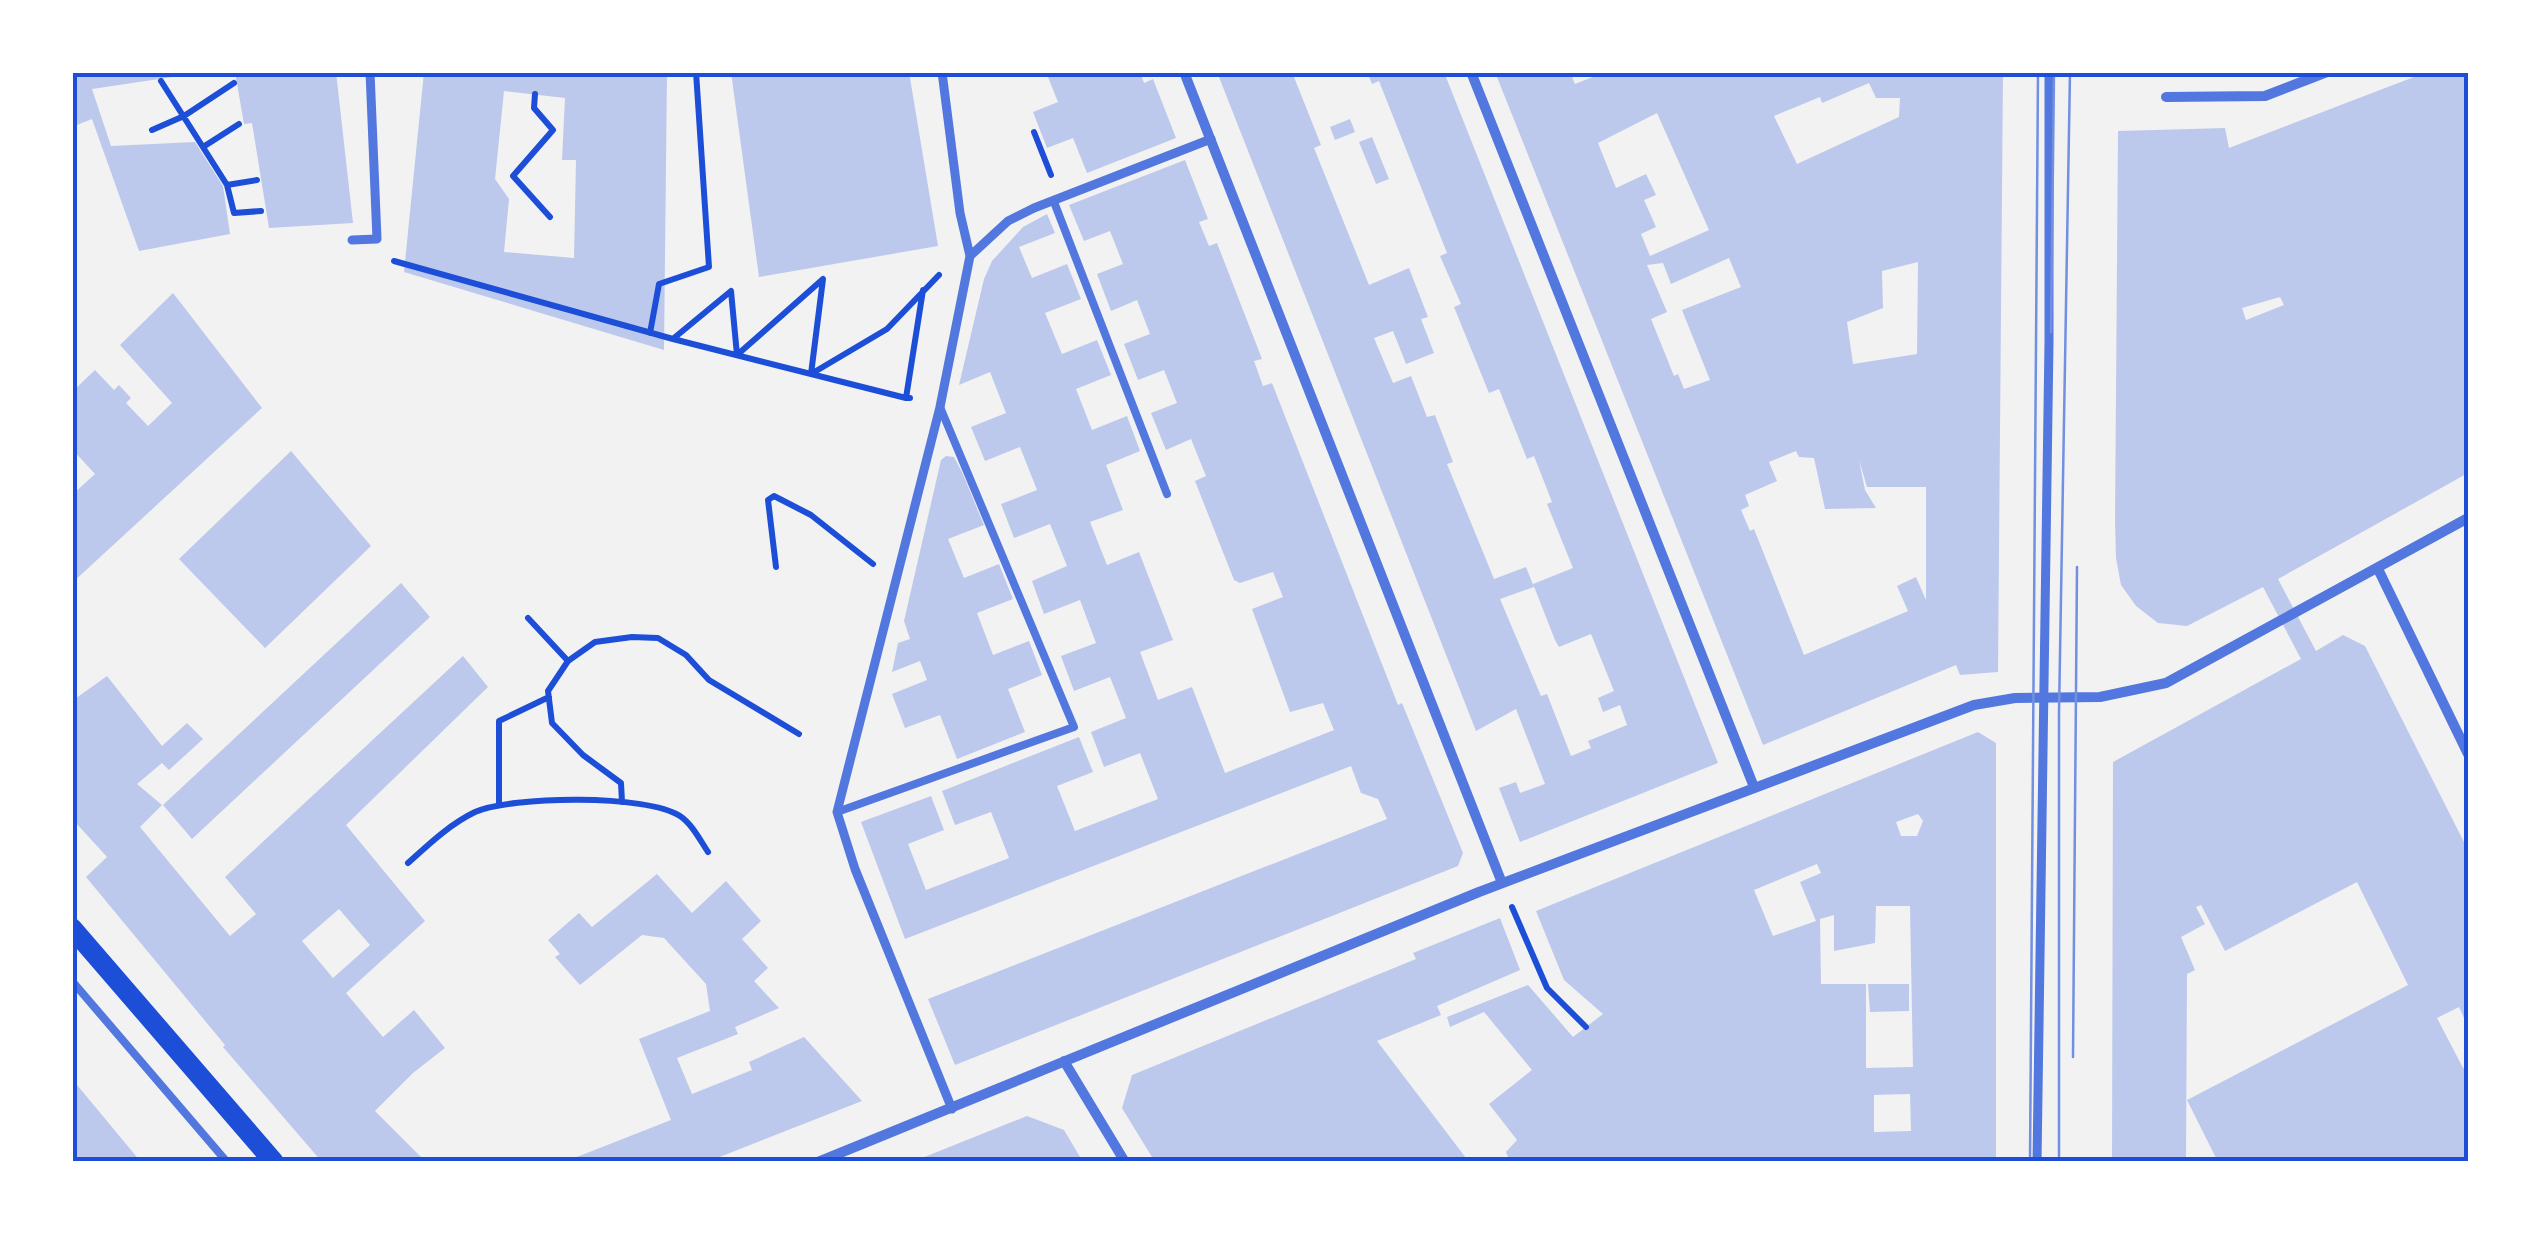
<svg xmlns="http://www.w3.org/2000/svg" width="2541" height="1234" font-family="Lato,sans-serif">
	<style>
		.building { fill: #bdc9ec; fill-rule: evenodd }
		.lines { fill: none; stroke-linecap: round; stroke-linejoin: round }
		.path { stroke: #1d4ed8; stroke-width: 6 }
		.service { stroke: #5277de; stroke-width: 8 }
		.pedestrian { stroke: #5277de; stroke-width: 9 }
		.minor { stroke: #5277de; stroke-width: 10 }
		.secondary { stroke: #1d4ed8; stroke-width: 20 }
		.tram { stroke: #7290e2; stroke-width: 2.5 }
		.neatline { fill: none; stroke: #1d4ed8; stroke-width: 4 }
	</style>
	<rect width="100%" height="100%" fill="#f2f2f2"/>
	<!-- building -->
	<path class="building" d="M72,72h134l-114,17 19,57 84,-4 28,44 7,48 -91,17 -47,-132 -20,8z
		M235,72h101l17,151 -84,5 -17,-105 -8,1z
		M424,72h243l-3,278 -260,-78zM504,91l61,7 -3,62h14l-2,98 -70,-6 5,-53 -14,-20z
		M731,72h178l29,174 -179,31z
		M1046,72h94l4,11 9,-4 23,59 -89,35 -14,-35 -26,10 -14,-36 25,-10z
		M1217,72h75l29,73 -7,3 55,137 40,-17 19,49 -7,2 13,34 -28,11 -13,-33 -19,7 19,45 18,-7 16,41 8,-2 18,47 -6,2 47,115 32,-12 8,20 -34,12 41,97 6,-2 24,62 20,-8 -3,-7 39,-16 -7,-20 -17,7 -5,-14 16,-7 -23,-57 -32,13 -4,-7 -22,-56 40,-16 -26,-64 5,-2 -18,-46 -7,3 -28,-70 -10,4 -35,-86 7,-3 -21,-48 7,-3 -68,-172 -7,3 -5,-12h77l274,691 -198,79 -21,-54 17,-6 4,11 25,-9 -29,-75 -40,22z
		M1495,72h75l5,12 30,-12h398l-5,600 -38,3 -4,-10 -193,80zM1869,83l7,15h24l-1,19 -102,47 -23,-48 46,-19 2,6zM1657,113l52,117 -59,26 -9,-22 15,-7 -12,-27 12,-5 -10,-21 -30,14 -18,-45zM1729,258l12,29 -59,23 28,70 -26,9 -6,-15 -4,2 -23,-57 16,-7 -20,-47 16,-2 8,21zM1918,262l-1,92 -64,10 -6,-42 36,-14 -1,-37zM1796,451l3,6 15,1 11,51 51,-1 -11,-18 -6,-30 8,27h59v113l-10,-23 -19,9 11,25 -104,44 -50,-126 -4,2 -9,-21 8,-4 -4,-11 32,-14 -8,-19z
		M2427,72h41v401l-190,106 38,72 27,-16 22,11 103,204v177l-9,-20 -22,11 26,50 5,-2v96h-250l-31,-62 221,-115 -51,-103 -132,69 -24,-46 -5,2 9,17 -24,13 14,33 -8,4 -1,188h-74l1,-400 188,-103 -38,-72 -76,39 -29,-3 -22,-17 -15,-21 -5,-27 -1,-36 3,-391 107,-3 4,20zM2280,297l4,8 -38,15 -4,-12z
		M1350,119l5,13 -20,8 -5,-13z
		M1372,137l17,42 -13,5 -17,-42z
		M1185,160l23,59 -9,3 10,24 8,-3 45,116 -8,2 9,25 9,-3 126,322 4,-2 61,150 -5,13 -503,199 -27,-66 459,-180 -9,-20 -17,-6 -10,-27 -446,173 -44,-117 70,-26 13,34 -36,14 18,46 83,-32 -18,-46 -36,13 -13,-34 137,-54 14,35 -36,14 18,45 83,-32 -18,-46 -36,14 -13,-35 35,-14 -16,-41 -36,14 -13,-35 35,-13 -16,-43 -36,14 -12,-33 35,-15 -17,-42 -36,14 -13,-34 36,-14 -17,-43 -35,14 -14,-34 35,-14 -16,-41 -31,13 25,-106 8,-18 31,-34 24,-13 8,19 -36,14 13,31 35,-14 14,35 -36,14 17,41 35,-14 14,35 -35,14 16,41 35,-14 13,35 -34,14 17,45 -33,12 17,43 32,-13 34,88 -33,12 18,48 34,-13 33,86 109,-43 -11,-27 -33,9 -38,-103 31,-12 -10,-25 -33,11 -6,-3 -39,-99 11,-5 -15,-37 -25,11 -15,-37 26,-10 -13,-33 -26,10 -14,-36 26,-10 -13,-34 -26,11 -14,-37 26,-10 -13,-33 -26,10 -15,-36z
		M173,293l89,115 -190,175v-88l23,-21 -23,-25v-57l23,-22 19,20 5,-5 12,13 -5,5 22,23 24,-23 -52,-58z
		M291,451l80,95 -106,102 -86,-89z
		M946,456l8,1 8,15 22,53 -36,14 16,39 35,-14 14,35 -36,14 16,42 36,-14 13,34 -34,14 17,43 -68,27 -17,-44 -35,13 -13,-34 35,-14 -7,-19 -28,11 6,-29 12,-4 -6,-18 37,-161z
		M401,583l29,34 -238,222 -29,-34z
		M463,656l25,31 -142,138 79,96 -79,72 37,44 31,-27 31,38 -32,25 -38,38 51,51h-104l-99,-115 2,-2 -139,-168 21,-20 -31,-34 -4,3v-125l35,-25 55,70 25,-23 16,16 -34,31 -7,-7 -25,21 25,21 -22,22 90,109 26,-22 -31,-37zM339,909l31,36 -37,33 -31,-37z
		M1978,732l18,11v419h-486l-4,-10 11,-12 -28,-36 43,-34 -48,-58 -34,15 -3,-10 81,-32 45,52 30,-23 -39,-34 -28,-69zM1918,814l5,7 -6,15h-16l-5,-14zM1817,864l4,9 -21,9 16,39 -43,15 -19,-46zM1876,906h34l3,161 -47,1v-84h-45l-1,-65 14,-4v36l41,-8zM1910,1094l1,37 -37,1v-37z
		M657,874l35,39 34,-32 35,40 -19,18 26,29 -14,13 25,27 -44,19 3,7 -61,24 15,36 60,-24 -3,-8 55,-25 58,64 -155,61h-143l107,-42 -32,-81 71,-28 -4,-27 -42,-46 -22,-3 -62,50 -25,-28 5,-3 -12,-14 31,-27 13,14z
		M1500,918l20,52 -83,36 4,9 -64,26 92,121h-314l-33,-54 10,-33 284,-116 -3,-6z
		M1868,984h41v27l-39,1z
		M72,1079l15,18 54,65h-69z
		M1027,1116l37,14 19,32h-171z"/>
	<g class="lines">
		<!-- path -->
		<path class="path" d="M161,81l66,104 7,28 27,-2
			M535,94l-1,14 19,22 -40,46 37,41
			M152,130l32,-14 50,-33
			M1034,132l17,43
			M203,147l36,-23
			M227,185l30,-5
			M394,261l279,78 233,59
			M650,333l9,-49 50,-17 -13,-195
			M674,338l57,-47 6,64 86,-76 -12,95 76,-45 52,-54
			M910,398h-4l17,-108
			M776,567l-8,-67 6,-4 37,19 62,49
			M528,618l40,43
			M622,802l-1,-19 -38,-28 -31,-32 -4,-32 20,-30 27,-19 37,-5 26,1 28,17 23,25 90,54
			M499,804v-83l50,-24
			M408,863c21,-19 42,-39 67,-51 37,-16 171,-18 205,4 12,8 20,24 28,36
			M1512,907l35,81 39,39"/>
		<!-- service -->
		<path class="service" d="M1054,202l113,292
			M837,812l237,-85 -134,-320
			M72,981l155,181"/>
		<!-- pedestrian -->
		<path class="pedestrian" d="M942,72l18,141 10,43
			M352,240l25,-1 -7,-167
			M952,1109l-97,-240 -18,-57 103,-405 30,-151 38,-35 26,-13 177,-69
			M2037,1162l12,-820v-270"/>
		<!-- minor -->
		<path class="minor" d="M1184,72l318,811
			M1471,72l283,715
			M2166,97l99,-1 62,-24
			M2378,569l90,185
			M1064,1061l61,101
			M818,1162l661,-270 495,-187 41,-7 85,-1 66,-14 302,-165"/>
		<!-- secondary -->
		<path class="secondary" d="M72,928l202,234"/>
		<!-- tram -->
		<path class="tram" d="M2051,332l3,-260
			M2073,1057l4,-490
			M2030,1162l8,-1090
			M2059,1162v-449l11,-641"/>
	</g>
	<!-- border -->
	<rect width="2541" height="1234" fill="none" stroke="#ffffff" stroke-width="150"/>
	<rect x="75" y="75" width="2391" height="1084" class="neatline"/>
</svg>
